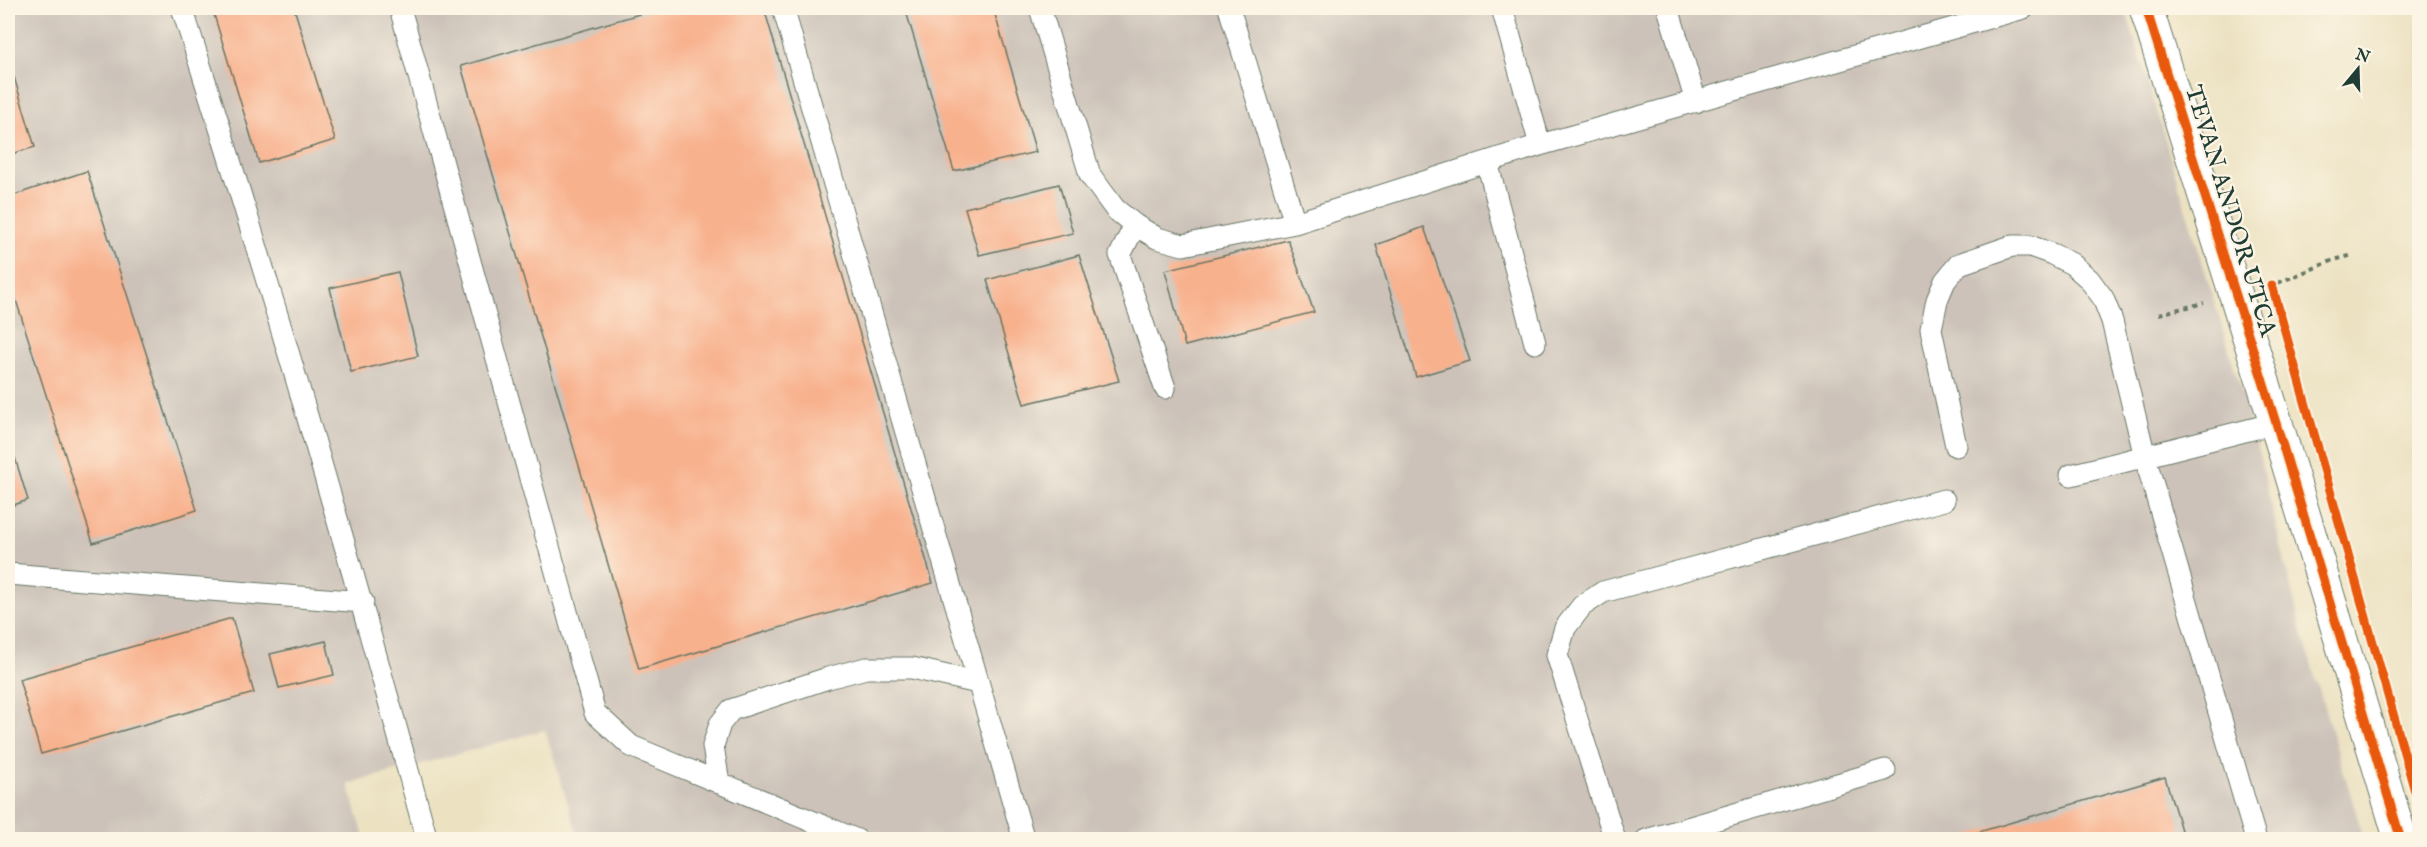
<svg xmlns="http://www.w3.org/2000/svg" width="2427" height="847" font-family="'IM FELL English',serif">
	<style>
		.industrial { fill: #ccc2b9 }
		.building { fill: #f8b18d }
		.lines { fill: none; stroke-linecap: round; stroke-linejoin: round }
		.lane-casing { stroke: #677766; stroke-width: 23 }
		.street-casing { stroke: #677766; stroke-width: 35 }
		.path { stroke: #677766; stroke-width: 4; stroke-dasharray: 4.5 4.5; stroke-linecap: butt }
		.lane { stroke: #fff; stroke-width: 21 }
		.street { stroke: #fff; stroke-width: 33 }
		.cycleway-casing { stroke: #fcf5e5; stroke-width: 13 }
		.cycleway { stroke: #e8590c; stroke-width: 9 }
		.labels { text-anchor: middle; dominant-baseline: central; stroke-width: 4.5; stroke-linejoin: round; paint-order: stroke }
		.street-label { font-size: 24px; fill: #1f3d34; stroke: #fcf5e5 }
	</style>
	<rect width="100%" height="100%" fill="#fcf5e5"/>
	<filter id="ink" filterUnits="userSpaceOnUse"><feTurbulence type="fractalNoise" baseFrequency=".0167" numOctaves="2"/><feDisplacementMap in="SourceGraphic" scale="12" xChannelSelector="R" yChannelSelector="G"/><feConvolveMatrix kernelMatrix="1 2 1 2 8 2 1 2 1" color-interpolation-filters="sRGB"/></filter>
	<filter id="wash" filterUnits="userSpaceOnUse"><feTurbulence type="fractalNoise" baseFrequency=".008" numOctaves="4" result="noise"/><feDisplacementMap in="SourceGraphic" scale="24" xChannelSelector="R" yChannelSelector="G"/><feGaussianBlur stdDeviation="1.35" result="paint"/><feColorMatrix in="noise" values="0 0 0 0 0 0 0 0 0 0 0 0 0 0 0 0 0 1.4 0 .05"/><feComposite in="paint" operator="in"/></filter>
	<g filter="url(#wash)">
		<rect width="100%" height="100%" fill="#ece2c2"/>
		<!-- industrial -->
		<path class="industrial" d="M8,8h2117l128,421 48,201 63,209h-1785l-34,-109 -197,54 17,55h-357z"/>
		<g id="blocks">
			<!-- building -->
			<path class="building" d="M212,8h82l41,132 -76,23z
				M660,8h104l169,575 -294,86 -178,-603z
				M905,8h88l43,144 -82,19z
				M14,77l21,70 -27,8v-76z
				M87,171l110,339 -104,33 -85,-268v-78z
				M1059,184l14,49 -94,22 -14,-47z
				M1424,227l46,134 -54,16 -40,-132z
				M1288,240l26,72 -129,34 -20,-76z
				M1079,255l40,126 -95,23 -37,-124z
				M398,272l20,84 -67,16 -21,-84z
				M8,435l20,65 -20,7z
				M232,618l22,75 -213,61 -22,-75z
				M326,641l8,34 -55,13 -9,-34z
				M2165,777l19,63h-229v-1z"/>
		</g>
	</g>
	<g filter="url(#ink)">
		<use href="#blocks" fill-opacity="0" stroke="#677766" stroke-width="1.5"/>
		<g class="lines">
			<!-- lane casing -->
			<g class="lane-casing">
				<path id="lane" d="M182,8c88,275 169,552 245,832
					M400,8l195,705 36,33 226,94
					M783,8l241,832
					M1040,8l50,167 25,34 20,16 22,13 26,7 112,-22 245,-78 484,-137
					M1229,8l66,215
					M1502,8l38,137
					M1668,8l28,94
					M1487,162l48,181
					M1135,225l-15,30 45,133
					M1956,446l-25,-117 6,-29 8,-19 14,-17 53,-18h18l22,8 20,10 17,15 14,19 9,23 33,136 111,383
					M2071,475l205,-52
					M8,574l355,28
					M719,783l-6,-37 7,-22 11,-14 97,-32 38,-10h46l66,15
					M1615,840l-58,-185 8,-27 17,-22 21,-14 341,-92
					M1646,840l239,-70"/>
			</g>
			<!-- street casing -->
			<g class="street-casing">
				<path id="street" d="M2146,8l130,415 125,417"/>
			</g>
			<!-- path -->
			<path class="path" d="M2270,286l64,-26 19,-5
				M2159,314l45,-11"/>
			<!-- lane -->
			<use href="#lane" class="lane"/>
			<!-- street -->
			<use href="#street" class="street"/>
			<!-- cycleway casing -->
			<g class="cycleway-casing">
				<path id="cycleway" d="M2146,8l130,415 125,417
					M2272,285l148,524"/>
			</g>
			<!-- cycleway -->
			<use href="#cycleway" class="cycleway"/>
		</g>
	</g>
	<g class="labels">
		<!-- street labels -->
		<g class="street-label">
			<text transform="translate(2230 211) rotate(73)">TEVAN ANDOR UTCA</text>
		</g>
	</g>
	<!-- margin -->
	<rect width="2427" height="847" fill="none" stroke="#fcf5e5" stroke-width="30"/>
	<!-- north arrow -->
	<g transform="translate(2358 69) rotate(19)" stroke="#fcf5e5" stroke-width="4.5" paint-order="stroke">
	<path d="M0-4.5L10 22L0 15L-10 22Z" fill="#1f3d34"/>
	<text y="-9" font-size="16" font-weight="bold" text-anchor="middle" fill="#1f3d34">N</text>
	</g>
</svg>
